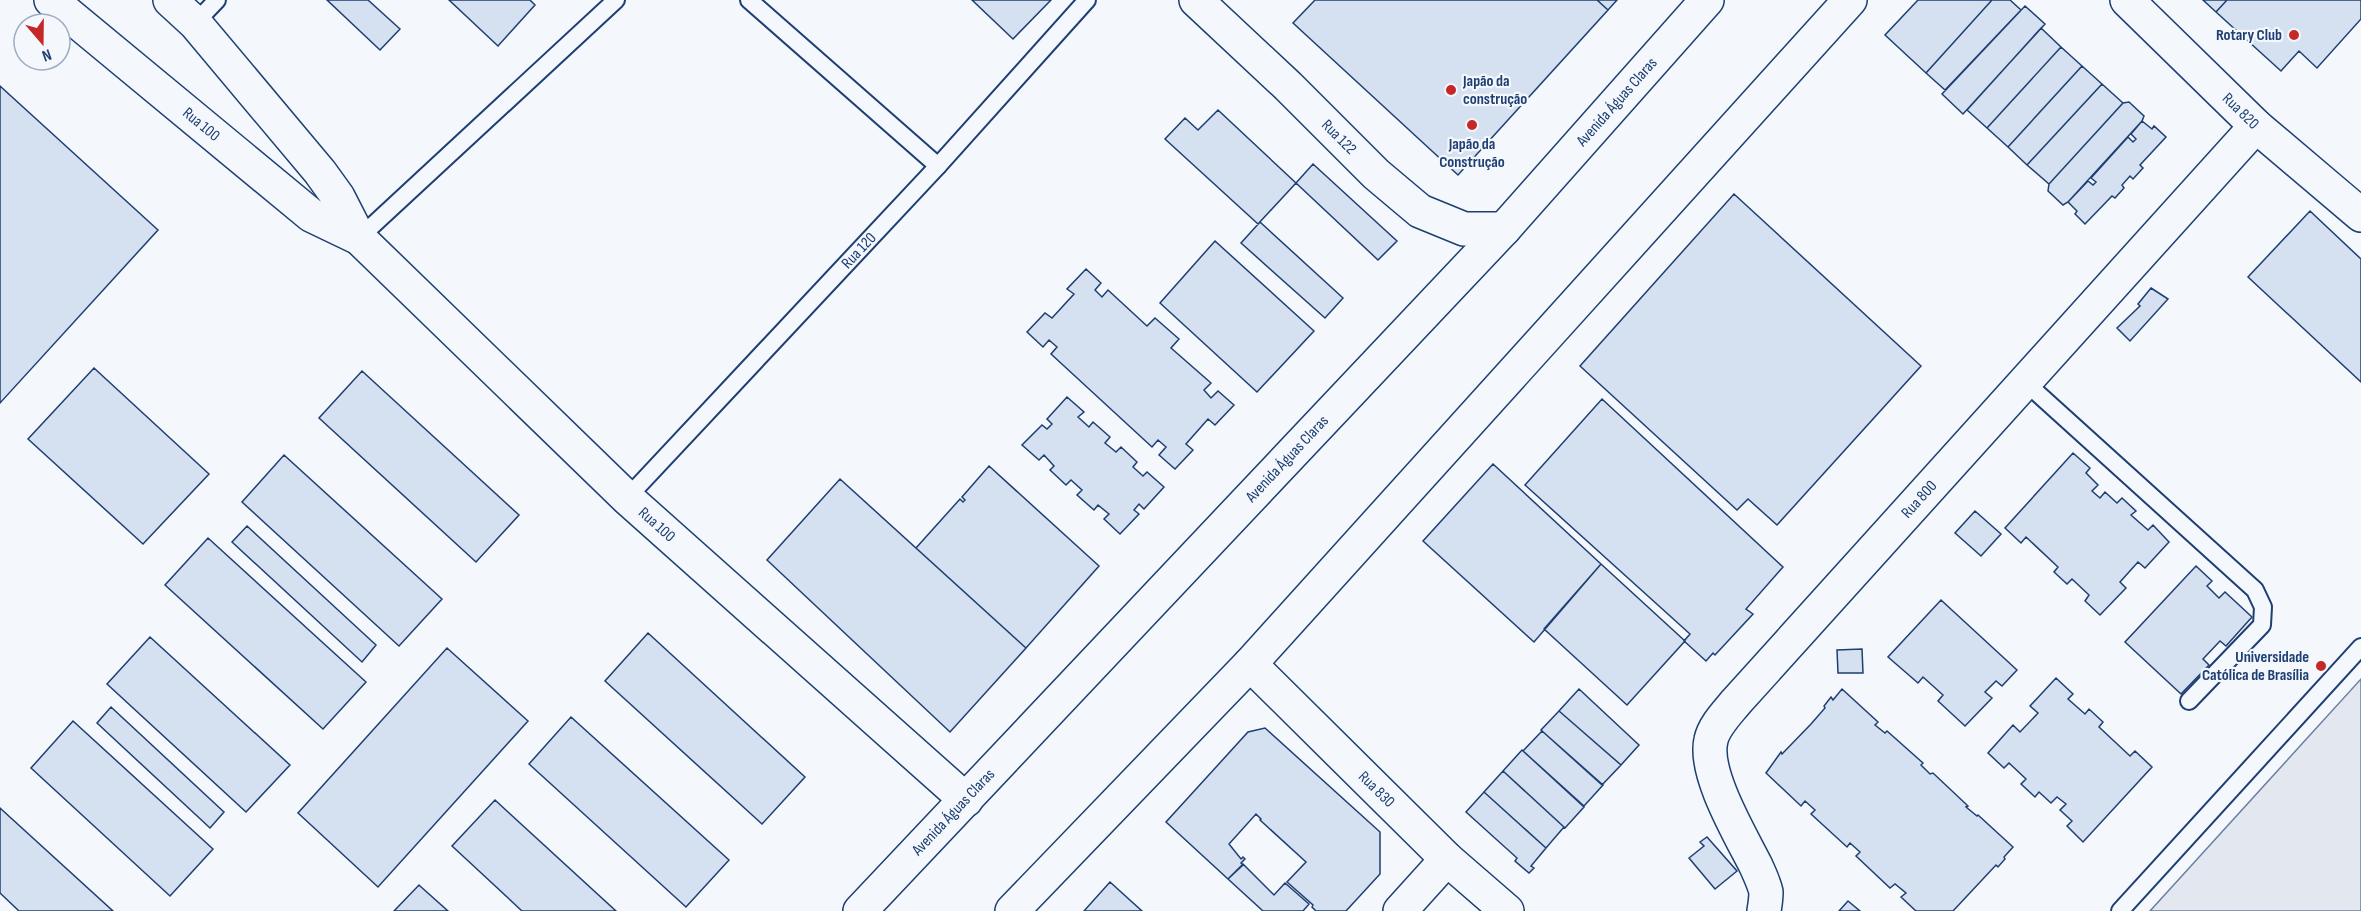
<svg xmlns="http://www.w3.org/2000/svg" width="2361" height="911" font-family="'Sofia Sans Condensed',sans-serif">
	<style>
		.parking { fill: #e3e8f0; stroke: #687fa3; stroke-width: 1.5 }
		.building { fill: #d5e0f0; stroke: #1d3f73; stroke-width: 1.5 }
		.lines { fill: none; stroke-linecap: round; stroke-linejoin: round }
		.service-casing { stroke: #1d3f73; stroke-width: 20 }
		.minor-casing { stroke: #1d3f73; stroke-width: 36 }
		.tertiary-casing { stroke: #1d3f73; stroke-width: 36 }
		.secondary-casing { stroke: #1d3f73; stroke-width: 36 }
		.service { stroke: #f4f7fb; stroke-width: 16 }
		.minor { stroke: #f4f7fb; stroke-width: 33 }
		.tertiary { stroke: #f4f7fb; stroke-width: 33 }
		.secondary { stroke: #f4f7fb; stroke-width: 33 }
		.poi-dot { fill: #c62828; stroke: #f4f7fb; stroke-width: 2 }
		.labels { text-anchor: middle; dominant-baseline: central; stroke-width: 4.5; stroke-linejoin: round; paint-order: stroke }
		.poi-label { font-size: 16px; font-weight: bold; fill: #1d3f73; stroke: #f4f7fb; text-anchor: end }
		.street-label { font-size: 16px; fill: #1d3f73; stroke: #f4f7fb }
	</style>
	<rect width="100%" height="100%" fill="#f4f7fb"/>
	<!-- parking -->
	<path class="parking" d="M2361,679v232h-211z"/>
	<!-- building -->
	<path class="building" d="M327,0h41l32,29 -20,21z
		M449,0h81l5,5 -37,41z
		M972,0h79l-38,39z
		M1315,0h282l11,10 -150,165 -165,-152z
		M1597,0h20l-9,10z
		M1918,0h74l-66,73 -41,-38z
		M1992,0h18l11,10 -76,80 -19,-17z
		M2203,0h24l-11,12z
		M2227,0h134v19l-44,49 -18,-17 -18,20 -65,-59z
		M2025,6l20,18 -82,90 -21,-20z
		M2041,28l20,19 -74,81 -20,-18z
		M2061,47l21,19 -74,81 -21,-19z
		M2082,66l20,18 -75,81 -19,-18z
		M2102,84l21,19 -74,81 -22,-19z
		M0,86l158,144 -158,173z
		M2129,102l15,14 -2,5 -74,81 -5,3 -15,-14 1,-7 74,-81z
		M1218,110l78,73 -38,41 -93,-85 20,-21 13,12z
		M2142,121l10,8 2,-3 12,11 -26,28 3,3 -10,11 -3,-3 -8,9 2,3 -9,10 -3,-2 -27,28 -10,-10 2,-3 -9,-9 20,-21 5,4 3,-3 -5,-4 37,-41 5,5 3,-3 -5,-5z
		M1313,164l84,77 -19,19 -82,-77z
		M1734,194l187,172 -144,159 -29,-26 -11,11 -157,-144z
		M2310,211l51,48v123l-113,-105z
		M2310,211l51,48v123l-113,-105z
		M1260,222l83,76 -18,20 -84,-75z
		M1215,241l99,90 -57,61 -97,-89z
		M1086,269l15,14 -6,7 7,7 6,-7 39,36 8,-8 24,21 -8,9 40,35 -7,7 7,8 7,-7 16,14 -19,20 -7,-6 -22,25 7,6 -18,19 -16,-14 7,-8 -8,-7 -6,7 -101,-93 6,-7 -8,-7 -6,7 -16,-15 18,-19 7,5 22,-24 -7,-5z
		M2151,288l17,11 -38,42 -13,-13 23,-22 -2,-2z
		M94,368l115,106 -66,70 -115,-105z
		M362,371l157,144 -43,47 -157,-144z
		M1067,397l17,15 -6,5 11,10 4,-5 17,15 -5,6 11,9 5,-5 16,15 -4,5 10,9 4,-4 17,15 -20,22 -5,-5 -5,6 5,4 -19,20 -16,-15 5,-5 -11,-9 -4,5 -17,-15 5,-5 -11,-10 -5,5 -16,-15 4,-4 -10,-11 -5,5 -17,-15 20,-20 5,4 5,-5 -5,-5z
		M1602,399l181,168 -37,42 7,5 -38,41 -2,-2 -7,8 -22,-20 6,-7 -165,-149z
		M2073,453l17,15 -4,5 12,12 -6,6 8,7 5,-6 12,11 5,-5 14,13 -5,4 17,15 5,-5 16,17 -24,26 -7,-6 -18,20 6,6 -26,27 -15,-14 4,-6 -17,-16 -5,5 -13,-12 4,-5 -32,-30 -5,6 -16,-15z
		M284,455l158,144 -43,47 -157,-144z
		M1493,464l108,100 -67,78 -111,-101z
		M989,466l110,100 -73,82 -110,-100 44,-49 3,3 2,-2 -3,-3z
		M840,479l186,169 -76,84 -183,-172z
		M1975,511l26,23 -20,22 -26,-23z
		M247,526l129,119 -14,17 -130,-120z
		M208,538l158,144 -43,47 -158,-144z
		M1601,564l84,77 -58,64 -83,-76z
		M2196,566l16,15 -5,5 12,12 6,-6 27,25 -26,29 -6,-5 -17,18 6,6 -28,29 -56,-52z
		M1941,600l76,70 -15,16 -6,-5 -11,11 7,6 -27,28 -27,-25 5,-6 -20,-18 -5,6 -30,-26z
		M648,633l157,144 -43,47 -157,-143z
		M150,637l140,128 -44,47 -139,-128z
		M447,648l81,73 -150,166 -80,-74z
		M1862,649l1,24h-25l-1,-23z
		M2056,678l17,16 -5,5 17,15 4,-5 14,13 -4,5 31,29 5,-5 17,16 -69,75 -16,-16 5,-5 -12,-11 6,-6 -9,-7 -6,6 -12,-11 -4,5 -14,-13 5,-5 -17,-16 -5,5 -16,-15 25,-28 7,7 18,-19 -8,-7z
		M1579,689l60,56 -18,20 -62,-54z
		M1842,689l36,33 -3,3 10,8 2,-2 36,32 -2,2 9,9 3,-1 35,33 -2,1 11,9 1,-1 35,32 -9,10 1,2 -7,8 -2,-2 -43,46h-37l-15,-14 5,-4 -11,-9 -5,4 -34,-32 4,-4 -10,-9 -3,4 -36,-33 4,-4 -10,-9 -4,5 -35,-33 15,-21 1,2 29,-30 14,-16 -1,-2 7,-9 2,3z
		M111,707l113,105 -14,16 -113,-105z
		M1559,711l62,54 -19,20 -61,-55z
		M571,717l158,143 -43,47 -157,-143z
		M73,721l140,128 -43,47 -139,-128z
		M1265,728l115,104v42l-34,37h-30l-4,-4 1,-2 -26,-23 19,-20 -46,-42 1,-1 -5,-5 -27,30 12,15 2,-2 2,2 -4,4 2,2 -15,14 -62,-57 82,-90z
		M1542,731l61,54 -19,21 -61,-55z
		M1522,750l62,57 -19,21 -62,-57z
		M1503,771l61,56 -18,21 -62,-56z
		M1484,792l62,56 -15,18 3,2 -5,5 -14,-12 2,-3 -51,-46z
		M495,800l13,12 108,99h-94l-57,-53 -13,-12z
		M0,808l113,103h-94l-19,-18z
		M1707,837l30,34 -22,18 -26,-31 15,-12 -4,-4z
		M1243,864l31,31 11,-12 24,21 -6,7h-40l-35,-32z
		M1110,882l32,29h-58z
		M419,885l1,1 28,25h-54z
		M1848,901l12,10h-21z"/>
	<g class="lines">
		<!-- service casing -->
		<g class="service-casing">
			<g id="service">
				<path d="M749,0l189,166"/>
				<path d="M195,23l22,-23"/>
				<path d="M359,238l257,-238"/>
				<path d="M2024,381l231,209 8,17 -1,18 -73,76"/>
				<path id="s1" d="M627,498l311,-332 149,-166"/>
				<path d="M2120,911l241,-264"/>
			</g>
		</g>
		<!-- minor casing -->
		<g class="minor-casing">
			<g id="minor">
				<path id="s2" d="M1196,0l92,86 88,88 44,37 44,18h40"/>
				<path id="s3" d="M2127,0l129,126 105,89"/>
				<path id="s4" d="M1250,664l197,195 60,52"/>
				<path d="M1400,911l47,-52"/>
				<path id="s5" d="M1764,911c1,-6 2,-13 2,-19 -2,-9 -6,-17 -10,-26 -15,-30 -53,-93 -45,-126 3,-14 16,-27 25,-38l520,-576"/>
			</g>
		</g>
		<!-- tertiary casing -->
		<g class="tertiary-casing">
			<g id="tertiary">
				<path id="s6" d="M51,0l260,215 48,23 268,260 339,302"/>
				<path d="M170,0l25,23 125,149 18,25 21,41"/>
			</g>
		</g>
		<!-- secondary casing -->
		<g class="secondary-casing">
			<g id="secondary">
				<path id="s7" d="M860,911l644,-682 203,-229"/>
				<path d="M1012,911l238,-247 600,-664"/>
			</g>
		</g>
		<!-- service -->
		<use href="#service" class="service"/>
		<!-- minor -->
		<use href="#minor" class="minor"/>
		<!-- tertiary -->
		<use href="#tertiary" class="tertiary"/>
		<!-- secondary -->
		<use href="#secondary" class="secondary"/>
	</g>
	<!-- markers -->
	<g class="poi-dot">
		<circle cx="2294" cy="35" r="6"/>
		<circle cx="1451" cy="90" r="6"/>
		<circle cx="1472" cy="125" r="6"/>
		<circle cx="2321" cy="666" r="6"/>
	</g>
	<g class="labels">
		<!-- poi labels -->
		<g class="poi-label">
			<text x="2282" y="35">Rotary Club</text>
			<text x="1463" y="81" text-anchor="start">Japão da<tspan x="1463" dy="18">construção</tspan></text>
			<text x="1472" y="144" text-anchor="middle">Japão da<tspan x="1472" dy="18">Construção</tspan></text>
			<text x="2309" y="657">Universidade<tspan x="2309" dy="18">Católica de Brasília</tspan></text>
		</g>
		<!-- street labels -->
		<g class="street-label">
			<text stroke="none"><textPath href="#s7" startOffset="1108">Avenida Águas Claras</textPath></text>
			<text stroke="none"><textPath href="#s3" startOffset="159">Rua 820</textPath></text>
			<text stroke="none"><textPath href="#s6" startOffset="195">Rua 100</textPath></text>
			<text stroke="none"><textPath href="#s2" startOffset="198">Rua 122</textPath></text>
			<text stroke="none"><textPath href="#s1" startOffset="339">Rua 120</textPath></text>
			<text stroke="none"><textPath href="#s7" startOffset="622">Avenida Águas Claras</textPath></text>
			<text stroke="none"><textPath href="#s5" startOffset="502">Rua 800</textPath></text>
			<text stroke="none"><textPath href="#s6" startOffset="804">Rua 100</textPath></text>
			<text stroke="none"><textPath href="#s4" startOffset="178">Rua 830</textPath></text>
			<text stroke="none"><textPath href="#s7" startOffset="136">Avenida Águas Claras</textPath></text>
		</g>
	</g>
	<!-- north arrow -->
	<g transform="translate(42 42) rotate(160)"><circle r="28" fill="#f4f7fb" stroke="#9eadc5" stroke-width="1.5"/>
	<path d="M0-4.5L10 22L0 15L-10 22Z" fill="#c62828"/>
	<text y="-9" font-size="16" font-weight="bold" text-anchor="middle" fill="#1d3f73">N</text>
	</g>
</svg>
